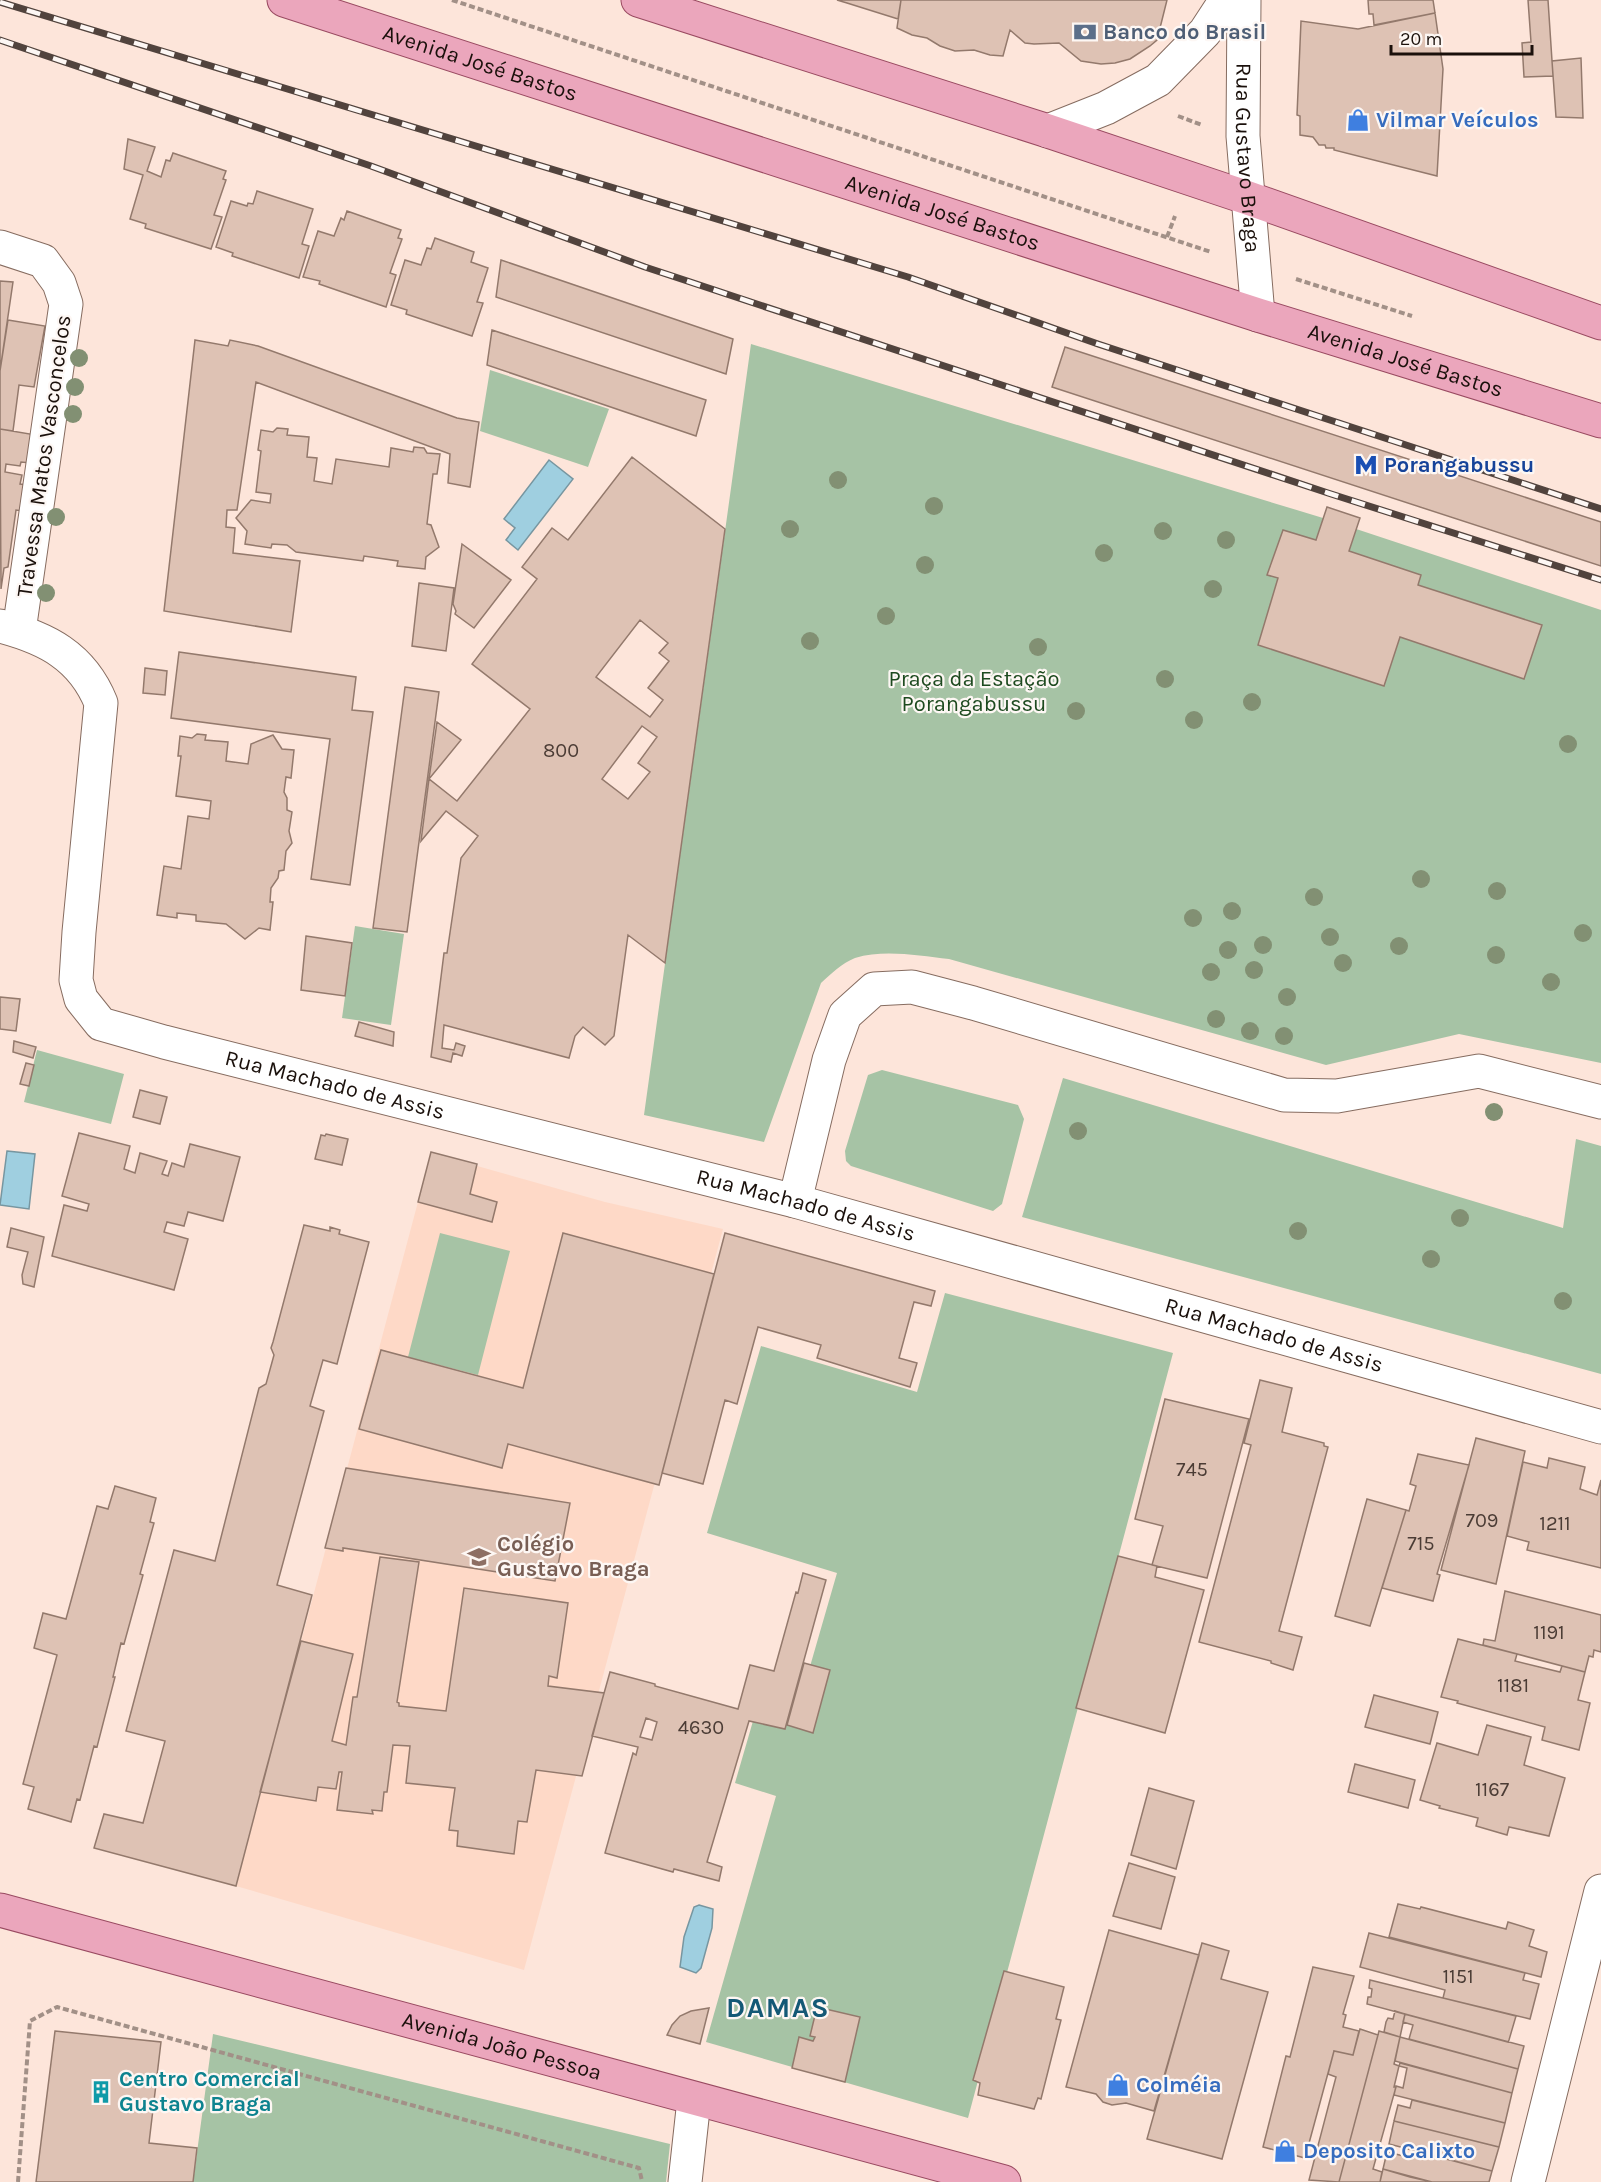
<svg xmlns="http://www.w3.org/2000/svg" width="1601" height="2182" font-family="Karla,sans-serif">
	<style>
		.built { fill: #fed9c7 }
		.green { fill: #a6c3a5 }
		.water { fill: #9fcfe0; stroke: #7796a0; stroke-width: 1.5 }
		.building { fill: #dec2b4; stroke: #93796c; stroke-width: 1.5; fill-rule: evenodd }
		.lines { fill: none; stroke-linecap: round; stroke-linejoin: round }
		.street-casing { stroke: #866c60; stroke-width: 35 }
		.secondary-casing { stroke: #866c60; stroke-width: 35 }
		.primary-casing { stroke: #994a61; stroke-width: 35 }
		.path { stroke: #a29087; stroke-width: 4; stroke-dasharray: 6 3; stroke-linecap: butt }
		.street { stroke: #fff; stroke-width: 33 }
		.secondary { stroke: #fff; stroke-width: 33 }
		.primary { stroke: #eba6bc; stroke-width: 33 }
		.rail-casing { stroke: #51433d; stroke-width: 7 }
		.rail { stroke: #fdf7f4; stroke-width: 4.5; stroke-dasharray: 14; stroke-linecap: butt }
		.tree { fill: #829073 }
		.labels { text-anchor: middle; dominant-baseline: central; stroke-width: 4.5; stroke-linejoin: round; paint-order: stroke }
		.number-label { font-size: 20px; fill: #4b3c35 }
		.service-label { font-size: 22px; font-weight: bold; fill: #4e5e75; stroke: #fdf7f4; text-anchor: start }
		.street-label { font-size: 22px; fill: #1a100b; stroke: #fdf7f4 }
		.shop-label { font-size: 22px; font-weight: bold; fill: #366cbe; stroke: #fdf7f4; text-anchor: start }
		.transit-label { font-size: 22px; font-weight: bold; fill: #164399; stroke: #fdf7f4; text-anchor: start }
		.park-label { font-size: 22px; fill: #1d4a1f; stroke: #fdf7f4 }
		.education-label { font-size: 22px; font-weight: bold; fill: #785e54; stroke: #fdf7f4; text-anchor: start }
		.culture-label { font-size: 22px; font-weight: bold; fill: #0d838f; stroke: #fdf7f4; text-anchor: start }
		.district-label { font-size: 28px; font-weight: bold; letter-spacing: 1.5px; fill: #145976; stroke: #fdf7f4 }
	</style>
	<rect width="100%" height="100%" fill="#fde5da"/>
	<!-- built -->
	<path class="built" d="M431,1153l174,49 118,27 -199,741 -288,-84z"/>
	<!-- green -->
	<path class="green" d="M751,344l572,174 278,92v453l-142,-29 -133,31 -377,-106c-30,-3 -64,-10 -94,-1 -13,5 -24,16 -34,25l-57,159 -120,-27z
		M490,370l119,39 -21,58 -108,-36z
		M355,926l49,8 -13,91 -49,-7z
		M37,1050l87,24 -13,50 -87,-22z
		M882,1070l136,35 6,14 -22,85 -9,7 -142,-45 -5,-5 -1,-10 23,-76z
		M1063,1078l500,150 13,-89 25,7v228l-579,-157z
		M440,1233l70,18 -32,124 -70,-18z
		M945,1293l228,60 -205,765 -262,-76 70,-246 -41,-13 25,-86 38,11 39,-135 -130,-40 54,-187 156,46z
		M213,2034l457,110 -4,38h-473z"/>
	<!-- water -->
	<path class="water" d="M549,460l24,19 -55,71 -12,-10 9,-12 -11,-9z
		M7,1151l28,3 -6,55 -29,-4z
		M699,1905l14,4 -1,19 -11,40 -5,5 -16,-6 4,-30 10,-30z"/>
	<!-- building -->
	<path class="building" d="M837,0h64l-3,19 -51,-16z
		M901,0h266l-10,40 -7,6 -20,13 -15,4 -14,1 -20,-3 -22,-18 -25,1 -9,-1 -15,-13 -7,26 -13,-1 -16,-5 -19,1 -15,-5 -13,-8 -15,-3 -15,-7z
		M1368,0h65l2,13 -61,12 -1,-11h-4z
		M1528,0h20l5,76 -29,1 -2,-34 9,-1z
		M1435,13l8,56 -6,107 -103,-26v-2h-8l-1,-3h-6l-6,-8 -13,-2v-19l-3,-1 4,-94 57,8z
		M1581,58l2,60 -27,-1 -4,-56z
		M128,139l27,8 -8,24 14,6 5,-17 4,1 3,-8 53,18 -3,8 3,1 -12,35 8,2 -11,32 -66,-21 1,-4 -16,-5 13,-44 -19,-6z
		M257,191l56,18 -11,35 7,2 -10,32 -67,-22 1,-3 -17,-6 15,-46 16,5 1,-3 5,1z
		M347,211l54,19 -3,8 4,1 -12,34 6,2 -10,32 -67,-23 1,-3 -17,-4 15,-46 16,5 7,-18 3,2z
		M435,238l39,14 -3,10 17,6 -11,34 6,1 -11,33 -66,-22 1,-4 -16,-5 14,-45 16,5 6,-17 4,1z
		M501,260l232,79 -7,35 -230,-77z
		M0,281l13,1 -13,89z
		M8,320l37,6 -11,61 -15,-2 -6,46 -13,-2v-58z
		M492,330l214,70 -10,36 -209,-71z
		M195,340l33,6 2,-6 28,6 199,72 22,4 -9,65 -22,-4 2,-29 -194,-72 -19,128h-10l-1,17 9,1 -2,25 67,8 -9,71 -127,-21z
		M1065,347l536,175v44l-549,-179z
		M277,428l11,1 -1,6 22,2 -2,20 10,1 -3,23 18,3 4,-25 53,8 2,-19 22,4 1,-5 10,1 3,5 13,1 -3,20h-4l-6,50 4,1 8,22 -13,10 -1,12 -28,-3 1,-5 -34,-5 -1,5 -67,-9 -9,-7 -15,-1 -1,4 -26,-4 2,-13 -11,-13 15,-18 19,3 1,-9 -15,-2 5,-41 -3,-1 3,-20 12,2z
		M0,429l36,6 -5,28 -10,-1 -1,4 -14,-2 -1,8 17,3 -2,9 8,1 -5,26 -7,-1 -8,57 -4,1 -3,21z
		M632,457l93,72 -60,434 -37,-28 -14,101 -9,9 -22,-18 -8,9 -6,22 -125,-33 -2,23 12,2 2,-7 9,3 -3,10 -9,-3 -2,9 -20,-5 13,-104h3l14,-95 17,-22 -32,-25 -25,30 8,-62 28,22 73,-92 -58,-45 65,-85 -15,-12 30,-39 16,12zM640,620l28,23 -9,10 10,8 -21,27 15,12 -13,17 -54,-40zM642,726l15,11 -19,26 12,9 -22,27 -26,-20z
		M1327,507l33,11 -11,33 72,24 -3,10 124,40 -18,54 -124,-42 -16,49 -126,-41 20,-67 -11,-3 16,-45 33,10z
		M462,544l49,36 -37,48 -19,-14 1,-3 -3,-7z
		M419,583l35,5 -8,63 -34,-5z
		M179,652l177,25 -4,33 21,2 -23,173 -39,-6 19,-140 -159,-21z
		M145,668l22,3 -2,24 -22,-2z
		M405,687l34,5 -32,240 -34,-4z
		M437,722l24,18 -32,39z
		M197,734l9,1 -1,5 23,2 -2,19 22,3 3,-20 22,-9 9,14 12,1 -3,28 -5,-1 -2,15 3,6v12l5,2 -3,19 3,12 -6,8 -2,19 -5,1 -1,7 -7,10 -1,14h3l-3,28 -11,-2 -14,11 -19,-15 -30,-3v-6l-19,-2v5l-20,-3 7,-49 17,3 7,-53 21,3 2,-18 -35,-5 5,-40h-3l2,-20 12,2z
		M306,936l46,7 -7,53 -44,-6z
		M0,997l20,2 -4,32 -16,-2z
		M359,1022l35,10 -1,14 -38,-10z
		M14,1041l22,6 -3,11 -20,-6z
		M26,1063l8,2 -5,21 -9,-2z
		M140,1090l27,7 -7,27 -27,-7z
		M79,1133l51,13 -6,23 11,4 5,-20 27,8 -5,13 6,2 4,-13 12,4 6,-23 50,13 -17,64 -35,-9 -4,14 -17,-4 -3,10 24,7 -14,51 -122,-34 12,-51 23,6 2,-7 -27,-8z
		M326,1134l22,5 -6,26 -27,-6 6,-24 4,1z
		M431,1152l46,12 -7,30 27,8 -5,20 -74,-20z
		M304,1225l26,6v-4l10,3 -1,4 30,8 -32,122 -14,-4 -13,46 14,5 -47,174 35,10 -76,291 -142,-38 10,-34 39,9 22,-82 -39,-10 48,-181 41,11 44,-173 7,-4 8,-29 -3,-7 2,-6z
		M11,1228l33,9 -10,50 -11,-3 -1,-9 6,-23 -21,-5z
		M563,1233l151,41 -55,211 -151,-41 -6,24 -143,-39 22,-79 142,38z
		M725,1233l210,58 -4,15 -17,-4 -15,56 18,5 -7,24 -93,-29 4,-13 -63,-18 -21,77 -12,-4 -22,84 -41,-11z
		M1260,1380l32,8 -10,44 42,11v3l4,1 -49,184 23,6 -9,33 -22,-7v-2l-72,-19 52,-197 -7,-2z
		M1165,1399l84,20 -42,159 -55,-13 11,-39 -28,-7z
		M1476,1438l49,13 -29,133 -55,-14z
		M1418,1454l51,11 -32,109 3,1 -7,26 -51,-13 24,-78 3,1 7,-25 -6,-2z
		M1549,1458l36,9 -5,22 17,6 4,-15v88l-74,-18 2,-8 -22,-6 16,-74 24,6z
		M346,1468l224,35 -15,78 -212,-33v3l-18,-3z
		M115,1486l41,12 -6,24 4,1 -14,51 3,1 -19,69 -3,-1 -8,34h2l-18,70 -3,-1 -14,54 -3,-1 -6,23 -43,-13 6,-22 -11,-3 34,-129 -23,-7 9,-35 23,6 31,-113 11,3z
		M1367,1499l39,11 -36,116 -35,-10z
		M1118,1556l39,10 -2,11 49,13 -39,143 -89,-25z
		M380,1557l39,5 -22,140 2,1v3l47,5 18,-123 104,15 -11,75 -8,-2 -1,10 56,7 -22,83 -46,-6 -9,52 -9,-1 -4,33 -57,-8 1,-15 -9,-1 6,-42 -49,-5 4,-37 -17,-1 -6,47h-3l-2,19 -10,-1 1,4 -36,-4 5,-38h-3l-3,17 -18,-2 -2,14 -56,-9 41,-151 52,13 -21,87 14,4 7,-48h4z
		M803,1573l23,7 -41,149 -36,-8 -42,141 15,5 -3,14 -45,-12 -1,3 -68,-19 28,-100 3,2 2,-8 -46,-11 18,-64 45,12v2l83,23 12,-44 24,6 22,-79 2,1zM646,1718l11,4 -5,18 -12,-3z
		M1505,1591l96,24v37l-7,-2 -1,7 -4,-1 -4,16 -102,-27 1,-6 11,2z
		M1458,1639l59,15 -2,7 45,11 2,-6 23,6 -7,28 12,3 -11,47 -37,-10 3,-13 -88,-24 1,-2 -17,-4z
		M804,1663l26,7 -17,63 -26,-8z
		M1374,1695l64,17 -8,32 -65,-17z
		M1487,1725l44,12 -7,28 41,13 -16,58 -40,-9 -2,8 -31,-9 2,-8 -39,-10 1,-2 -20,-6 17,-57 41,12z
		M1355,1764l60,16 -7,28 -60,-16z
		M1149,1788l45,13 -18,68 -45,-14z
		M1129,1863l46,14 -14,52 -48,-13z
		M1398,1904l22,5 1,-2 85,22 2,-7 26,8 -5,16 18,6 -6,25 -152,-40z
		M1109,1930l90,25 -45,156 -28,-8 -14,2 -9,-3 -7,-8 -30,-7z
		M1369,1933l156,40 -2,7 16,4 -9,35 -87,-21 2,-8 -85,-23z
		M1202,1943l27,8 -8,28 47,13 -46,167 -75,-20z
		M1313,1967l41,9 -11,38 3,1 -3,12 16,4 -6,24 -19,-4 -29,107 -42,-11 23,-91 4,1z
		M1004,1971l60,16 -8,32 5,1 -20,79 -3,-1 -4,11 -56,-14 2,-12 -7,-3z
		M1370,1980l146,36 -7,24 -1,2 -141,-38 1,-7h3l1,-8 -3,-1z
		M817,2007l43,10 -15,65 -53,-14 7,-31 14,4 2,-4 -5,-1z
		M709,2008l-9,36 -33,-9 5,-10 8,-9 11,-5z
		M1395,2011l10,3 -5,23 -16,-5 2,-10 2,-4 5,1z
		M1405,2014l119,32 -6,23 -109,-30 4,-14 -10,-3z
		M1360,2029l18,6 -39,147 -30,-2 27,-103 -8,-3 6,-23 19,4z
		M55,2031l106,11 -12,101 48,5 -4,34h-157z
		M1379,2031l21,6 -6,27 5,2 -5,21h2l-23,82 9,3 -2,10h-41z
		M1400,2037l118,32 -6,24 -117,-32z
		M1400,2063l112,30 -7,30 -111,-28 2,-9 7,2 4,-20 -8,-2z
		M1412,2100l93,23 -6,24 -105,-26 4,-16 12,3z
		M1394,2121l105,26 -7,24 -103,-27z
		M1414,2150l78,21 -3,11h-57l-49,-13 4,-17 25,6z
		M1383,2169l27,8 22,5h-52z"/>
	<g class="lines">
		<!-- street casing -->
		<g class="street-casing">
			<g id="street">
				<path d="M0,247l43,14 16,22 7,21 -47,327"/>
				<path id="s1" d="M0,626c46,12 82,30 101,77l-22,229 -3,48 5,19 20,25 63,18 631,159 806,226"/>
				<path d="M795,1201l34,-141 16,-45 29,-26 38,-2 61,16 311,92 53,1 142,-25 122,31"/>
				<path d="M685,2182l9,-82"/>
			</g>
		</g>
		<!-- secondary casing -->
		<g class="secondary-casing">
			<g id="secondary">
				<path id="s2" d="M1244,0l-1,136 15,179"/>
				<path d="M1048,131l58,-23 52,-28 47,-48 21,-32"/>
				<path d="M1528,2182l73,-291"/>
			</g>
		</g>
		<!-- primary casing -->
		<g class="primary-casing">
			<g id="primary">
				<path id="s3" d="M284,0l974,315 343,106"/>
				<path d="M638,0l410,131 200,67 353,125"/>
				<path id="s4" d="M0,1910c335,90 669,183 1004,272"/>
			</g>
		</g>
		<!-- path -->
		<path class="path" d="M452,0l759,252
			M1178,116l24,9
			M1167,237l8,-21
			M1296,279l116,37
			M18,2182l12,-161 27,-14 582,161 3,13"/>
		<!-- street -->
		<use href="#street" class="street"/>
		<!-- secondary -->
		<use href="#secondary" class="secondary"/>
		<!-- primary -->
		<use href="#primary" class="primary"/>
		<!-- rail casing -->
		<g class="rail-casing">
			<path id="rail" d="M0,2l908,275 190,67 503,165
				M0,40l371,126 274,101 683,226 273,87"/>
		</g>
		<!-- rail -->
		<use href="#rail" class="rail"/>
	</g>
	<!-- trees -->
	<g class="tree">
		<circle cx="79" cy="358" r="9"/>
		<circle cx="75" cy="387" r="9"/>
		<circle cx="73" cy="414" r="9"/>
		<circle cx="838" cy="480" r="9"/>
		<circle cx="934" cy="506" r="9"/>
		<circle cx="56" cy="517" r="9"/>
		<circle cx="790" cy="529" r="9"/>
		<circle cx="1163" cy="531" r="9"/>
		<circle cx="1226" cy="540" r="9"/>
		<circle cx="1104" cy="553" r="9"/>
		<circle cx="925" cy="565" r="9"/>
		<circle cx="1213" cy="589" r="9"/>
		<circle cx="46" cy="593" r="9"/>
		<circle cx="886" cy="616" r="9"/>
		<circle cx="810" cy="641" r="9"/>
		<circle cx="1038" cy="647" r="9"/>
		<circle cx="1165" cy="679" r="9"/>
		<circle cx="1252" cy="702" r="9"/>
		<circle cx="1076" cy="711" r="9"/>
		<circle cx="1194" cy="720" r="9"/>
		<circle cx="1568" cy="744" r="9"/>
		<circle cx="1421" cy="879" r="9"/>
		<circle cx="1497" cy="891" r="9"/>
		<circle cx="1314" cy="897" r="9"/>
		<circle cx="1232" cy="911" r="9"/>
		<circle cx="1193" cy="918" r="9"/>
		<circle cx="1583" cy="933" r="9"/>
		<circle cx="1330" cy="937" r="9"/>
		<circle cx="1263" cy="945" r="9"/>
		<circle cx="1399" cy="946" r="9"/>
		<circle cx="1228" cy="950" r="9"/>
		<circle cx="1496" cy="955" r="9"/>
		<circle cx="1343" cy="963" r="9"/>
		<circle cx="1254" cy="970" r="9"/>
		<circle cx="1211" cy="972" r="9"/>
		<circle cx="1551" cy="982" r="9"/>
		<circle cx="1287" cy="997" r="9"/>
		<circle cx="1216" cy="1019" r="9"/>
		<circle cx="1250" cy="1031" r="9"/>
		<circle cx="1284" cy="1036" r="9"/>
		<circle cx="1494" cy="1112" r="9"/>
		<circle cx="1078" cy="1131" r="9"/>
		<circle cx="1460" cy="1218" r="9"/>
		<circle cx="1298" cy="1231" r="9"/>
		<circle cx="1431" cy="1259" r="9"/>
		<circle cx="1563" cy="1301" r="9"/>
	</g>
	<!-- icons -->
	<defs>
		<g id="bank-bare" transform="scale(1.8)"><path d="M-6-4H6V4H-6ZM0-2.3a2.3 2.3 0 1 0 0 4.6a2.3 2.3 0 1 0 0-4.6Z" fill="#5c6f8a" stroke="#fdf7f4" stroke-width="2.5" paint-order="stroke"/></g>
		<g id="shop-bare" transform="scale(1.8)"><path d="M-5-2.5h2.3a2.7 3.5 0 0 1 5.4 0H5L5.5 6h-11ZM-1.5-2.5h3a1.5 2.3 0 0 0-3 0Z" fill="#3f7fe0" stroke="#fdf7f4" stroke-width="2.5" paint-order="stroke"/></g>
		<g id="metro-bare" transform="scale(1.8)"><path d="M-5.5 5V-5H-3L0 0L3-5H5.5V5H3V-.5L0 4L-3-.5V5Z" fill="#1a4fb4" stroke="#fdf7f4" stroke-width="2.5" paint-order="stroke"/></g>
		<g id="school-bare" transform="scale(1.8)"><path d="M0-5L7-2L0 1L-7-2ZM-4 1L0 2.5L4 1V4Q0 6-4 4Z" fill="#8d6e63" stroke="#fdf7f4" stroke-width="2.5" paint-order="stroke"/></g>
		<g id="building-bare" transform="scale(1.8)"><path d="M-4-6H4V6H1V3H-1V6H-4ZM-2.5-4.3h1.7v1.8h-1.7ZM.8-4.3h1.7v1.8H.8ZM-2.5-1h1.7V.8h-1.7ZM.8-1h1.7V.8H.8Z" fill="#0f9aa8" stroke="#fdf7f4" stroke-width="2.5" paint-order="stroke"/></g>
	</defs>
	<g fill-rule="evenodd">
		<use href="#bank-bare" x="1085" y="32"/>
		<use href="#shop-bare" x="1358" y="120"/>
		<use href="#metro-bare" x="1366" y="465"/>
		<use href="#school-bare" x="479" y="1557"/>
		<use href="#shop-bare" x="1118" y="2085"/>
		<use href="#building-bare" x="101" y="2092"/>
		<use href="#shop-bare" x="1285" y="2151"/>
	</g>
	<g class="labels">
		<!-- number labels -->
		<g class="number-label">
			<text x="561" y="750">800</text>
			<text x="1192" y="1469">745</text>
			<text x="1482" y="1520">709</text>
			<text x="1555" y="1523">1211</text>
			<text x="1421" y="1543">715</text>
			<text x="1549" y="1632">1191</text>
			<text x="1513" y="1685">1181</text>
			<text x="701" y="1727">4630</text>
			<text x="1492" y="1789">1167</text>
			<text x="1458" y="1976">1151</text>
		</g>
		<!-- service labels -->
		<g class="service-label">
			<text x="1103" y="32">Banco do Brasil</text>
		</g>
		<!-- street labels -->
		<g class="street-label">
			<text stroke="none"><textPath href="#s3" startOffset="206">Avenida José Bastos</textPath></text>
			<text stroke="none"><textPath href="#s2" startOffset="158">Rua Gustavo Braga</textPath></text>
			<text stroke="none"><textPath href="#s3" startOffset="692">Avenida José Bastos</textPath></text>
			<text stroke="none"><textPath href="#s3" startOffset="1178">Avenida José Bastos</textPath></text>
			<text transform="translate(44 456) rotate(-82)">Travessa Matos Vasconcelos</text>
			<text stroke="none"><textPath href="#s1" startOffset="704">Rua Machado de Assis</textPath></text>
			<text stroke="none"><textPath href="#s1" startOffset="1190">Rua Machado de Assis</textPath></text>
			<text stroke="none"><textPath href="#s1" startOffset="1676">Rua Machado de Assis</textPath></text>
			<text stroke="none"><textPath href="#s4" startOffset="520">Avenida João Pessoa</textPath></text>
		</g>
		<!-- shop labels -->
		<g class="shop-label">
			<text x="1376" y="120">Vilmar Veículos</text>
			<text x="1136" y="2085">Colméia</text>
			<text x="1303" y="2151">Deposito Calixto</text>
		</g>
		<!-- transit labels -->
		<g class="transit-label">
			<text x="1384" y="465">Porangabussu</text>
		</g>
		<!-- park labels -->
		<g class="park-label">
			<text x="974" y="679">Praça da Estação<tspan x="974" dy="25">Porangabussu</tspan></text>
		</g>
		<!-- education labels -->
		<g class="education-label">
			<text x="497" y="1544">Colégio<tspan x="497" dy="25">Gustavo Braga</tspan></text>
		</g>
		<!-- culture labels -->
		<g class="culture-label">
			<text x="119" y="2079">Centro Comercial<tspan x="119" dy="25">Gustavo Braga</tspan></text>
		</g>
		<!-- district labels -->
		<g class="district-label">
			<text x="778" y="2007">DAMAS</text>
		</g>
	</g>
	<!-- scale -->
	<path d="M1391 45v9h141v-9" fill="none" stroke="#1a100b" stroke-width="3"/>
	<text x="1400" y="45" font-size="18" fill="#1a100b" stroke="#fdf7f4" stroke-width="4.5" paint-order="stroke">20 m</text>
</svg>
